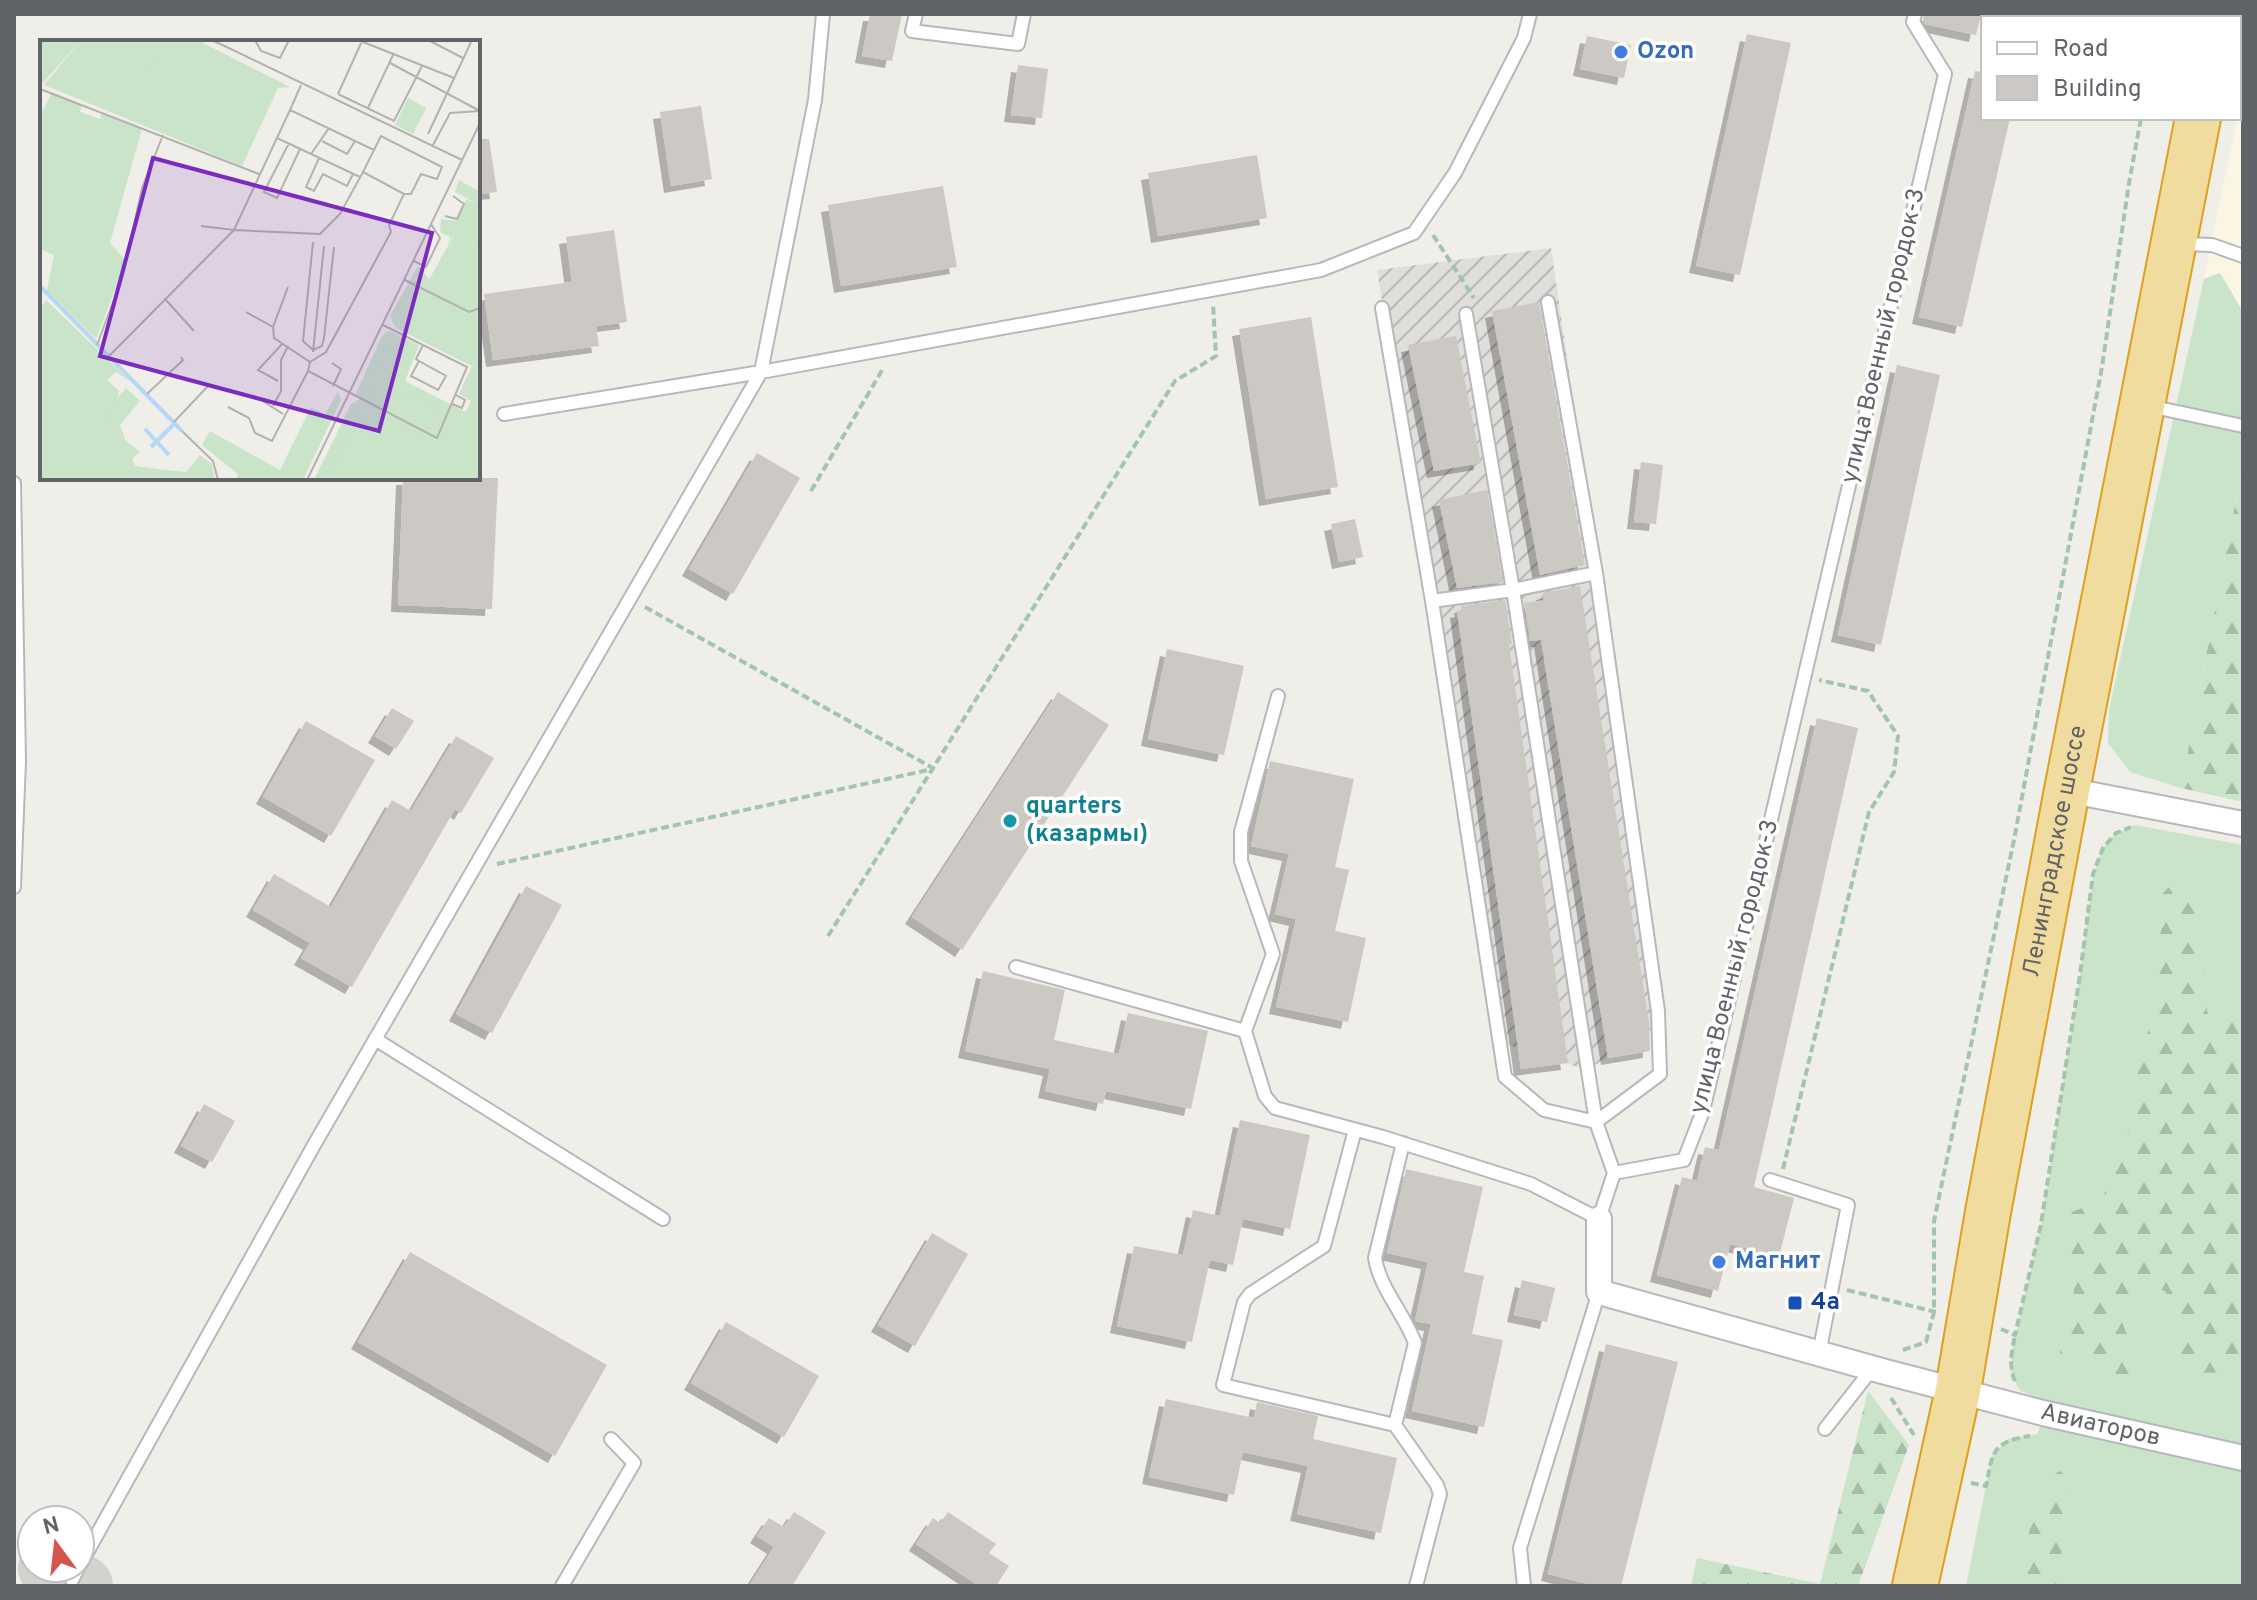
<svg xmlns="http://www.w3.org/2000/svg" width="2257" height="1600" font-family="Overpass,sans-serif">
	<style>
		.commercial { fill: #fbf5e3 }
		.industrial { fill: url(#industrial-furrows) }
		.grass { fill: #c9e4c9 }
		.forest { fill: url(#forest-firs) }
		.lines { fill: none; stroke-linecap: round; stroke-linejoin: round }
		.taxiway { stroke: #d2d2cf; stroke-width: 62 }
		.building { fill: #ccc9c5; filter: url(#shadow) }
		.lane-casing { stroke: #b6b8bb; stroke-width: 16 }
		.street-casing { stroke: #b6b8bb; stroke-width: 28 }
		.highway-casing { stroke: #dca11d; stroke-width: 48 }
		.path { stroke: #a3c4ad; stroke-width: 4; stroke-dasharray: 8 4; stroke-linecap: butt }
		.lane { stroke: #fff; stroke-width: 12 }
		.street { stroke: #fff; stroke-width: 24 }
		.highway { stroke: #f1dc9f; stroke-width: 44 }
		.shop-dot { fill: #3f7fe0; stroke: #fff; stroke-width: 3 }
		.culture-dot { fill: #0f9aa8; stroke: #fff; stroke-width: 3 }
		.transit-dot { fill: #1a4fb4; stroke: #fff; stroke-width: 3 }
		.labels { text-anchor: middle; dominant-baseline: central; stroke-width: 7; stroke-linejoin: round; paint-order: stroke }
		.shop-label { font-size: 24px; font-weight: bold; fill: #366cbe; stroke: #fff; text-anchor: start }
		.street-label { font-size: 24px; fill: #606367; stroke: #fff }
		.culture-label { font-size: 24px; font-weight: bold; fill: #0d838f; stroke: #fff; text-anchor: start }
		.transit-label { font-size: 24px; font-weight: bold; fill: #164399; stroke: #fff; text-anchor: start }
		.inset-river { fill: none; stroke: #b4d8f5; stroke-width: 4 }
		.inset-road { fill: none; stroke: #b2b2b1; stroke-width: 2 }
		.view { fill: #7b2cbf; fill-opacity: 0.15; stroke: #7b2cbf; stroke-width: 4 }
		.inset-edge { fill: none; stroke: #606367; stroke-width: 4 }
	</style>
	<defs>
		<pattern id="industrial-furrows" width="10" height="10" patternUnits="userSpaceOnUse" patternTransform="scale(2)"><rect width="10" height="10" fill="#dfdedb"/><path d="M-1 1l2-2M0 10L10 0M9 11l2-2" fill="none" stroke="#b8b8b5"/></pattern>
		<pattern id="forest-firs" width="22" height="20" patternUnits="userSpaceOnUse" patternTransform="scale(2)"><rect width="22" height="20" fill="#c9e4c9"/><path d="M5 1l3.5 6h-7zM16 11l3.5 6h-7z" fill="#a7bca7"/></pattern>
		<filter id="shadow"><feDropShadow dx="-7" dy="7" stdDeviation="0" flood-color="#0004"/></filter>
	</defs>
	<rect width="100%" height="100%" fill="#f0eee9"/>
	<!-- commercial -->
	<path class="commercial" d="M2243,86v226l-23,-39 -8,1 -8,5 33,-161h2z"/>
	<!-- industrial -->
	<path class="industrial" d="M1551,248l113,774 -77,48 -88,-28 -56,-380 -66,-392z"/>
	<!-- grass -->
	<path class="grass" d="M2220,273l23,39v151l-62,325 -51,-16 -22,-29 1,-33 95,-431z
		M2135,825l108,20v741h-277l26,-131 16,-16 30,-5 8,-32 -27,-12 -8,-18v-16l30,-132 39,-249 13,-101 10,-26 13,-15z"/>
	<!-- forest -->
	<path class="forest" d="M2243,463v339l-62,-14z
		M2172,884h11c5,6 11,13 14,21 13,37 2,75 12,113l34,-6v341l-7,1 -13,18c-17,2 -34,1 -47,-9l-5,-62 -6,-10 -11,-3 -30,19 -3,12 20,53 -7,9h-16l-58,-28 14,-58 -5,-82 32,-12 25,-53 7,-57 26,-103 2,-67 -4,-22z
		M1868,1391l41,54 -51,141h-167l6,-28 123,26z
		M2076,1465l-20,121h-38l14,-67 24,-46z"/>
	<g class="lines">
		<!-- taxiway -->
		<path class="taxiway" d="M49,1568l33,18"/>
	</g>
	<!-- building -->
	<path class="building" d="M870,14h32l-10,47 -30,-5z
		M1924,14h57l-5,21 -51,-11 -2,-4z
		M1747,34l44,9 -51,232 -44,-9z
		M1587,36l44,9 -7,33 -44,-9z
		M1018,65l30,4 -6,49 -31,-3z
		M1975,71l8,1v46h27l-48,209 -43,-10z
		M701,106l11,73 -41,7 -11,-74z
		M478,139h11l8,53 -19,2z
		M1257,155l10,63 -109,18 -10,-63z
		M943,186l14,81 -116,19 -13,-81z
		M614,230l13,92 -31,4 3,20 -106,14 -9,-66 88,-12 -6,-45z
		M1539,302l46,263 -45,10 -48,-264z
		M1311,317l27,170 -72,12 -27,-170z
		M1456,336l25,127 -47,8 -26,-126z
		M1897,365l43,10 -59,270 -43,-10z
		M757,453l43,25 -67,116 -44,-25z
		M1641,462l22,3 -7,59 -22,-2z
		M403,478h95l-6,131 -94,-4z
		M1487,490l16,92 -46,6 -18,-88z
		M1355,519l8,38 -24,5 -8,-38z
		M1580,586l69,437 1,28 -42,7 -67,-418 -11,1 -6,-38 20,-3 -1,-7z
		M1505,600l7,44h-3l59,419 -47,6 -64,-458 5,-1 -1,-4z
		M1167,649l77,17 -20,89 -76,-16z
		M1058,692l51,33 -147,225 -50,-33z
		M392,708l22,13 -18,28 -21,-13z
		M1817,718l41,10 -104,459 40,11 -15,59 -49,-13 -12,47 -61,-16 25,-98 15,4 8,-34 14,3z
		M306,721l69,39 -44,76 -68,-39z
		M456,736l38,22 -33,55 -6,-4 -103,178 -51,-29 9,-15 -57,-33 21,-36 57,33 61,-107 19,11z
		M1270,761l84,18 -19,88 14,3 -14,61 31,7 -18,84 -72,-15 20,-88 -21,-5 14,-60 -38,-8z
		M526,886l36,19 -70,128 -36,-19z
		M983,971l82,19 -11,50 65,14 9,-41 80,18 -17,78 -85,-18 -3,13 -58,-13 5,-22 -85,-18z
		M204,1104l31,17 -23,41 -31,-16z
		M1240,1120l70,15 -20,94 -47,-10 -10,46 -23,-5 -18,82 -75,-16 17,-80 49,9 10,-45 27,6z
		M1406,1169l77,18 -19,85 20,4 -12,58 31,6 -19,87 -72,-16 19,-87 -16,-3 13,-59 -41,-9z
		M932,1233l36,21 -53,92 -37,-21z
		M410,1252l197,113 -52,91 -197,-114z
		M1522,1280l33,8 -8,34 -33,-7z
		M726,1322l93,54 -35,61 -93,-54z
		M1606,1344l72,18 -57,224h-25l-48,-12z
		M1166,1399l88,19 3,-16 61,14 -5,23 84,19 -16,75 -84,-19 11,-48 -65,-14 -9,43 -85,-18z
		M794,1512l32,20 -34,54h-43l25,-39 -17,-11 12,-18 15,9z
		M948,1512l48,32 -7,9 20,13 -13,20h-17l-63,-42 17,-26 7,5z"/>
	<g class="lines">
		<!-- lane casing -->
		<g class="lane-casing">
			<path id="lane" d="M916,14l-4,17 106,13 6,-30
				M2181,244l31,1 31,11
				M1382,308l50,293 73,476 39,33 52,12 64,-48 -2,-63 -62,-438 -48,-271
				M1466,314l47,276 83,532 18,51
				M2149,406l94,20
				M504,414l257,-42 54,-272 8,-86
				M14,483l5,278 -5,126
				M1432,601l81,-11 83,-17
				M1016,967l229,64 20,65 10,12 108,29 148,47 68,35 15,-46 70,-13 19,-49 242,-1037 -32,-52 2,-8
				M1245,1031l28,-77 -32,-93v-29l37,-136
				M375,1039l288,180
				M1355,1130l-31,116 -74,48 -6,8 -21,83 172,40
				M1403,1143l-28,115c5,31 29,55 40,85l-20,82 42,60 3,9 -24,92
				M1770,1180l78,25 -29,149
				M1825,1429l47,-60
				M80,1565l234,-420 447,-773 560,-102 93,-37 41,-60 69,-135 6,-24
				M72,1580l6,-12
				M562,1586l72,-123 -23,-24
				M1524,1586l-4,-38 79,-256"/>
		</g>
		<!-- street casing -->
		<g class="street-casing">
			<g id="street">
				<path d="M2067,790l176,34"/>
				<path id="s1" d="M1599,1219v73l283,79 161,42 200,45"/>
			</g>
		</g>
		<!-- highway casing -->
		<g class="highway-casing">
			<g id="highway">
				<path d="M2217,18v-4"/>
				<path id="s2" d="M1915,1586l43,-196 30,-178 79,-422 131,-672"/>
			</g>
		</g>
		<!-- path -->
		<path class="path" d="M2160,18v-4
			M1433,235l41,63
			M811,491l73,-124
			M645,607l286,160
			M497,864l436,-95
			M828,936l347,-555 41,-25 -3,-52
			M1783,1169l86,-357 25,-40 4,-36 -30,-45 -49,-11
			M1847,1290l89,22
			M2001,1329l14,6 26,-111 39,-249 13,-101 10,-26 13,-15 15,-6
			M1903,1350l23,-8 8,-30v-91l80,-381 88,-473 27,-184 12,-65
			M2015,1381c-7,-16 -3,-29 0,-46
			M1891,1398l23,37
			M1971,1483l15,3c7,-35 6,-44 44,-50"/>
		<!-- lane -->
		<use href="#lane" class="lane"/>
		<!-- street -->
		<use href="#street" class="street"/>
		<!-- highway -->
		<use href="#highway" class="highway"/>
	</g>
	<!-- markers -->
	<g class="shop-dot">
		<circle cx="1621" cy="52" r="8"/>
		<circle cx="1719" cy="1262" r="8"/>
	</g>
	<circle class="culture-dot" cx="1010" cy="821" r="8"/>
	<rect class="transit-dot" x="1787" y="1295" width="16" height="16" rx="4"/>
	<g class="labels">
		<!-- shop labels -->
		<g class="shop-label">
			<text x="1637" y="52">Ozon</text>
			<text x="1735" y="1262">Магнит</text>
		</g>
		<!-- street labels -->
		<g class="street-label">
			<text transform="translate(1884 336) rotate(-77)">улица Военный городок-3</text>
			<text stroke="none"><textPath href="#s2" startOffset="748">Ленинградское шоссе</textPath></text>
			<text transform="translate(1735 967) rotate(-76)">улица Военный городок-3</text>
			<text stroke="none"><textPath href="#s1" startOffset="592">Авиаторов</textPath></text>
		</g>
		<!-- culture labels -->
		<g class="culture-label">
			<text x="1026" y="807">quarters<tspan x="1026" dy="28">(казармы)</tspan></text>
		</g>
		<!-- transit labels -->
		<g class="transit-label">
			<text x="1811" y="1303">4а</text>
		</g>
	</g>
	<!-- overview -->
	<g transform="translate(40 40)">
		<rect width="440" height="440" fill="#f0eee9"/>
		<path d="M41,0h94l-19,18 -7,20 14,12 3,13 -30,3 -11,12 -81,-33zM12,52l30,13 -2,7 20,7 2,-6 40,16 -32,114 16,18 -30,78 -49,-49 7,-35 -14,-6v-132zM426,159l14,6v41l-26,-11 -6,8 2,-6 -10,-5 1,-13 16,2zM378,226l11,13 -14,9 -19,40 -6,-12zM6,260l85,82 -15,-10 -9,8 12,11 -8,38 29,23 -8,6 3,8 23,3 -15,11h-103v-171zM349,291l30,14 -14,36 61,31 5,-11 -12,-7 13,-28 8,-3v117h-166l37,-76 8,-4 -3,-7 26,-57z" fill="#c9e4c9"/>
		<path d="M0,0h41l-41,46zM135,0h22l93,47 -12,1 -36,78 -117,-48 11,-12 30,-3 -3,-13 -18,-15 5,-12zM414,195l26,11v117l-8,3 -76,-38 19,-40 15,-10zM352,300v17l17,4 -5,20 36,18v12l-13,-14 -33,-4 -12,9 -6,-13 -5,11 -8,-6zM86,348l14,13 -20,24 7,20 -16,-16 1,-25zM298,352l3,8 -38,80h-67l2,-6 -36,-29 8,-14 70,39 31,-63 14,7zM321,368l-33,72h-4l30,-66zM160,415l12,9 3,16h-72l15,-11 28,3z" fill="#c9e4c9"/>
		<path d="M368,58l18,10 -13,26 -18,-9zM419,140l21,12v13l-25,-13z" fill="#c9e4c9"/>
		<path class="inset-river" d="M0,246l142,145M105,389l24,26M111,407l24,-24"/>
		<path class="inset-road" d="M172,0l250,120M215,0l6,11 19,7 9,-18M318,0l96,38M388,0l35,18M350,23l90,48M261,45l-11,25 84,40 -11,22 41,22 -15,31 2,7 -65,120 -16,10M0,49l219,85M298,54l56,27 28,-55M298,54l24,-53M328,68l25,-53M388,94l44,-94M237,98l83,39M282,101l25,13 8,-13M249,103l-25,49 13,6 23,-49M392,107l18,-34 30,-2M334,110l7,-14 61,31 -5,12 -16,-5 -10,20h-7M271,114l18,-26M279,118l-13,29 8,4 9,-17 24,12 6,-12M405,176l12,3 7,-15 -11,-8M161,186l33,4 56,-120M273,202l-10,99 10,9 9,-4 2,-8 10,-91M374,221l12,6 14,-29 -9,-14M365,240l64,32 11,-4M125,259l29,32M206,272l27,15 1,11 36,24M233,287l15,-40M57,305l26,-70 19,-87 21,-53M273,312l11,-106M69,316l125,-126 86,4 20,-20 23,-42M379,321l-8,15 27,14 8,-14 -27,-15 -3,-2 7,-14M270,322l-2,9 129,67 30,-71 -84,-42M292,323l9,6 -8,17M238,341l-20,-11 25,-27M107,354l36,-34 -2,-3M215,356l28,18M412,364l10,4 3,-8 -9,-5M233,366l8,-15v-31l7,-14M188,367l21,11 6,15 17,8 36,-70M134,382l35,-37M142,391l31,30 5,19M267,440l173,-357"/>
		<path class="view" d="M113,118l279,75 -53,198 -279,-75z"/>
		<rect width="440" height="440" class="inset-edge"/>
	</g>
	<!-- border -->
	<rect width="2257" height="1600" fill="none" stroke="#606367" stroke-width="32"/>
	<!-- legend -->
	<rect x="1981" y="16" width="260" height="104" fill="#ffffff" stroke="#bfc1c2" stroke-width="2"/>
	<rect x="1997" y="42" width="40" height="12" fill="#ffffff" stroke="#bfc1c2" stroke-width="2"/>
	<text x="2053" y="56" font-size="24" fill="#606367">Road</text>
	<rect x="1997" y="76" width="40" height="24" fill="#ccc9c5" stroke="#bfc1c2" stroke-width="2"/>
	<text x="2053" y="96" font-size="24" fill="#606367">Building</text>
	<!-- north arrow -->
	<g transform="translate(56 1544) rotate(345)"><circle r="38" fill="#ffffff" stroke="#bfc1c2" stroke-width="2"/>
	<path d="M0-6L14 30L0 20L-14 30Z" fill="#d5554a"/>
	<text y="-12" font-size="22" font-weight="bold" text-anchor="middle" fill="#606367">N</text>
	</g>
</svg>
